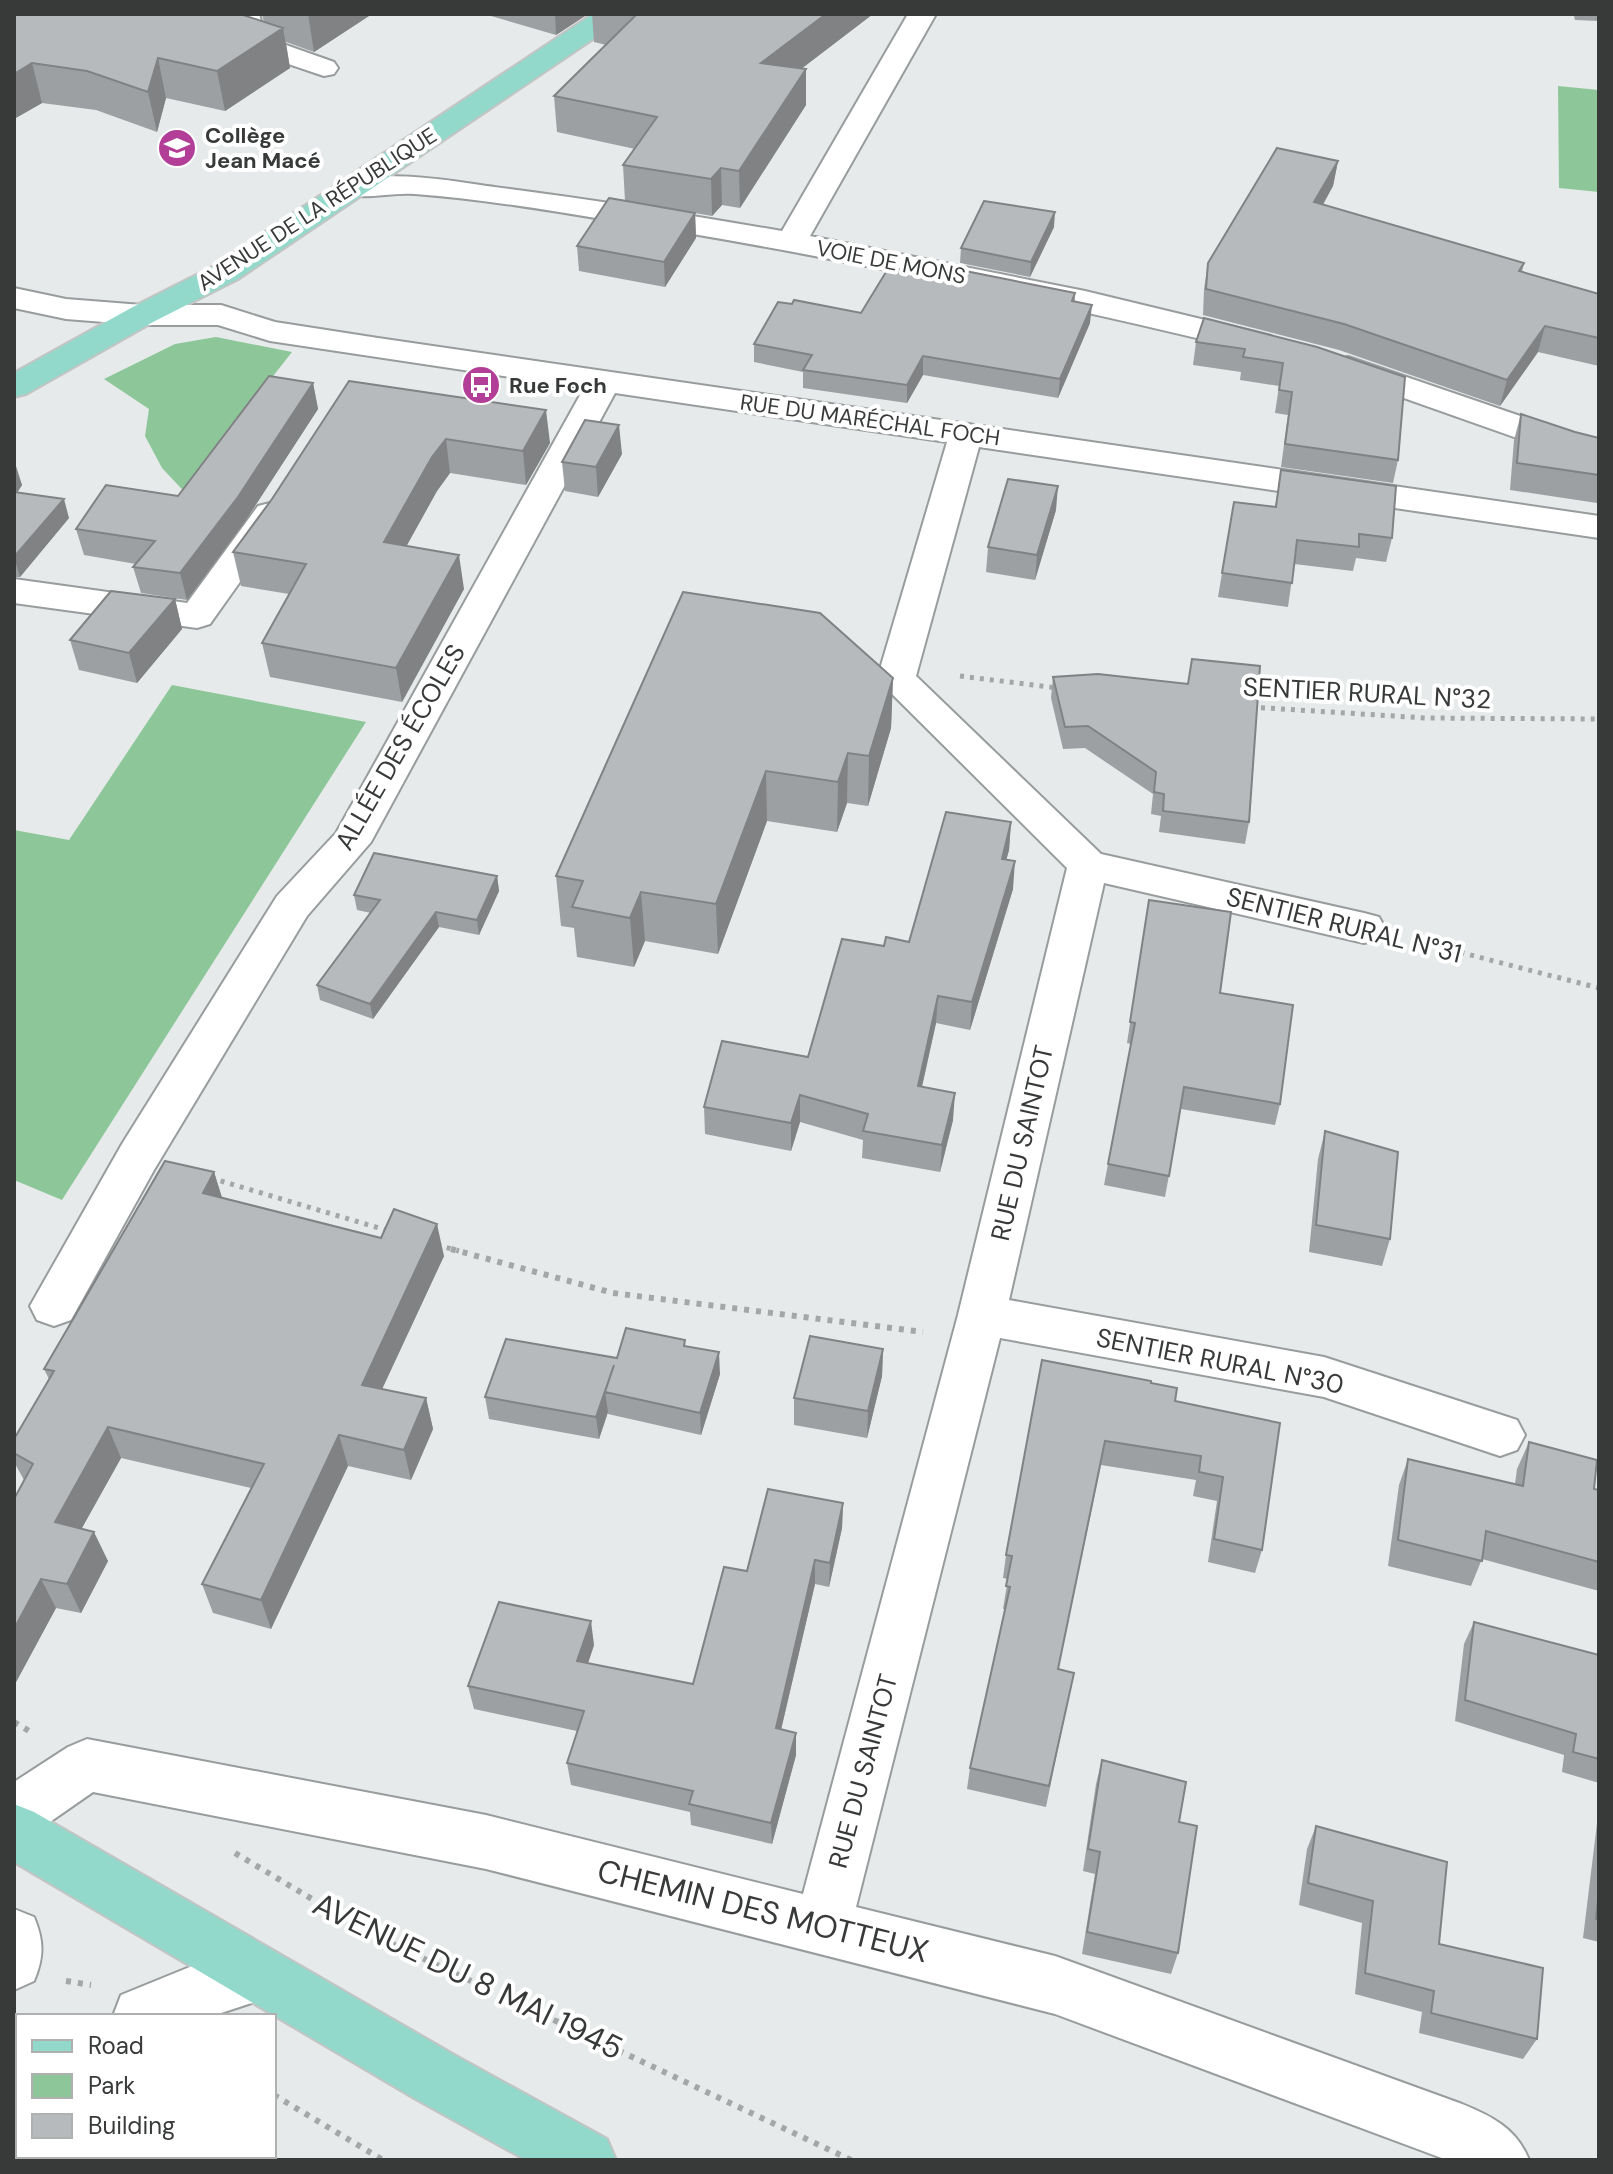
<svg xmlns="http://www.w3.org/2000/svg" width="1613" height="2174" font-family="'DM Sans',sans-serif">
	<style>
		.green { fill: #8dc799 }
		.lines { fill: none; stroke-linecap: round; stroke-linejoin: round }
		.minor-casing { stroke: #989c9c; stroke-width: 4 }
		.major-casing { stroke: #c3c4c4; stroke-width: 4 }
		.path-far1 { stroke: #a4a7a7; stroke-width: 5; stroke-dasharray: 4 6; stroke-linecap: butt }
		.path { stroke: #a4a7a7; stroke-width: 6; stroke-dasharray: 5 7; stroke-linecap: butt }
		.minor { fill: #fff; fill-rule: evenodd }
		.major { fill: #93d9cb; fill-rule: evenodd }
		.wall { fill: #9da0a2 }
		.shaded-wall { fill: #808284 }
		.building { fill: #b7babc; stroke: #808284; stroke-width: 2 }
		.labels { text-anchor: middle; dominant-baseline: central; stroke-width: 8; stroke-linejoin: round; paint-order: stroke }
		.far-poi-label { font-size: 22px; font-weight: bold; fill: #383a3a; stroke: #fff; text-anchor: start }
		.far-street-label { font-size: 22px; fill: #383a3a; stroke: #fff }
		.street-label { font-size: 26px; fill: #383a3a; stroke: #fff }
		.near-street-label { font-size: 32px; fill: #383a3a; stroke: #fff }
	</style>
	<rect width="100%" height="100%" fill="#e6eaea"/>
	<!-- green -->
	<path class="green" d="M1558,86l41,4v102l-40,-4z
		M216,337l76,15 -61,78 -37,72 -32,-34 -17,-32 4,-27 -45,-30 71,-35z
		M172,685l194,37 -304,478 -48,-20v-350l55,10z
		M18,2124v32h252l7,4h-263v-34z"/>
	<g class="lines">
		<!-- minor casing -->
		<g class="minor-casing">
			<path id="minor" d="M231,14h28l7,24 68,24 4,6 -4,6 -10,2 -80,-27z
				M908,14h28l-126,222 275,55 174,42 12,3 4,7 -4,7 -12,3c-214,-52 -429,-98 -646,-132 -65,-11 -132,-22 -198,-27 -24,-2 -48,6 -72,0l-4,-6 4,-6c52,-13 107,-1 159,6 94,12 187,27 280,43z
				M14,288l52,11 76,6h79l54,17 103,16 1221,178v22l-620,-91 -63,229 185,178 263,59 15,4 6,11 -6,11 -15,4 -260,-60 -95,417 315,57 193,63 8,15 -8,15 -17,6 -176,-59 -324,-59 -144,569 199,49 407,148c30,12 55,25 67,56h-82l-392,-146 -569,-145 -393,-77 -59,41 -20,8v-59l54,-35 19,-8 399,76 317,79 155,-579 109,-447 -190,-189 70,-237 -332,-49 -244,449 -64,74 -153,254 -83,150 -17,6 -17,-6 -7,-14 92,-162 155,-248 59,-63 248,-445 -314,-47 -52,-16h-76l-76,-6 -52,-11z
				M1348,357l251,86v20l-31,-7 -232,-82 -4,-7 4,-7z
				M270,503l12,3 6,8 -78,110 -13,4 -183,-25v-24l173,24 71,-97z
				M14,1909l20,8c10,24 10,40 0,64l-20,9z
				M259,1945l20,9 9,20 -9,20 -67,22h-99l8,-21 113,-46z
				M18,2025v58l-4,1v-58z"/>
		</g>
		<!-- major casing -->
		<g class="major-casing">
			<path id="major" d="M593,14h32l-4,6 -383,259 -85,43 -127,72 -12,3v-24l117,-65 85,-43z
				M14,1804l20,8 422,244 151,83 9,21h-90l-112,-62 -400,-236z"/>
		</g>
		<!-- path-far1 -->
		<path class="path-far1" d="M960,676l98,12
			M1251,707l174,11 174,1
			M1412,940l187,48
			M211,1178l178,53
			M437,1245l22,6"/>
		<!-- path -->
		<path class="path" d="M451,1249l162,44 310,39
			M14,1722l20,12
			M235,1853l134,80 482,227
			M66,1981l25,4
			M274,2095l109,65"/>
		<!-- minor -->
		<use href="#minor" class="minor"/>
		<!-- major -->
		<use href="#major" class="major"/>
	</g>
	<!-- wall -->
	<path class="wall" d="M14,14l250,8 -2,-8h110l-58,38 -28,-10 4,26 -65,43 -59,-13 -9,34 -61,-22 -54,-7 -28,16z
		M484,14h104l-32,21z
		M592,14h281l-71,54 4,37 -66,103 -18,-3 -10,11 -17,-3 1,25 -31,49 -86,-16 -2,-25 48,-45 -2,-36 12,-16 -78,-17 -3,-36 52,-51 -12,-3z
		M1560,14h39v7l-24,-1 -1,-4h-14z
		M1338,161l-5,25 -10,19 201,58 -2,9 77,22v72l-61,-14 -38,54 -161,-56 -136,-35 1,-26 4,-26z
		M1054,227l-24,50 -70,-14 1,-15z
		M945,278l130,15v9l15,21 -32,75 -135,-23 -16,28 -104,-15v-16l-49,-10v-18l107,-31z
		M1196,342l121,5 81,113 -5,23 -112,-16 7,-52 -13,-2 4,-27 -39,-6 1,-8 -48,-7z
		M349,381l201,62 -24,42 -76,-12 -13,18 -31,55 58,43 -62,113 -132,-25 -8,-34 27,-49 -48,-8 -8,-34 39,-53z
		M313,383l5,26 -74,114 -57,77 -46,-7 -8,-26 3,-3 -52,-9 -8,-26 102,-33z
		M1521,414l54,18 23,6 1,-4v80l-2,-11 -87,-13 4,-50z
		M622,454l-24,43 -33,-6 -3,-29z
		M14,466l8,19 -5,8 52,25 -49,59h-6z
		M1281,470l111,68 -6,24 -30,-4 -3,13 -59,-7 -6,43 -70,-10 16,-95 41,5z
		M1056,510l-21,70 -49,-8 2,-25z
		M175,599l7,30 -45,54 -58,-13 -9,-30z
		M1053,677l196,145 -4,22 -86,-12 2,-16 -10,-2 2,-20 -68,-46 -22,1 -12,-51z
		M893,678l-2,50 -23,78 -21,-3 -10,29 -70,-11 -49,133 -73,-13 -11,26 -57,-10 -3,-29 -13,-2 -5,-50z
		M1011,822l-2,28 -3,10 7,29 -43,141 -34,-7 -14,64 31,33 -13,52 -78,-14 1,-18 -63,-18 -9,29 -86,-17 -1,-27 104,-50 76,-111 25,-4z
		M497,876l2,15 -20,44 -40,-8 -66,92 -53,-19 -3,-15 54,-72 -14,-3 -3,-15z
		M1149,900l71,93 60,111 -5,21 -94,-16 -16,88 -61,-12 27,-141 -4,-1z
		M1325,1131l65,108 -8,27 -73,-14 9,-93z
		M214,1172l8,26 222,58 -62,133 44,9 7,31 -22,51 -63,-14 -77,163 -58,-16 -11,-29 49,-96 -130,-30 -39,70 26,33 -27,52 -25,-5 -41,76 -1,-185 10,-19 -10,-18v-23l35,-60 -5,-10z
		M685,1340v6l35,28 -19,61 -93,-21v-2l-9,27 -110,-20 -4,-22 132,-39z
		M883,1349l-1,27 -15,62 -73,-13v-27z
		M1151,1383l24,18 105,22 -18,127 -7,23 -47,-11 9,-61 -24,-5 3,-16 -95,-15 -43,205 11,25 -23,112 -79,-18 3,-21 35,-159h-2l5,-30 -5,-1 3,-23z
		M1529,1442l65,47 5,1v101l-117,-32 -11,27 -83,-20 11,-81 9,-26 107,25 2,-15z
		M843,1503l-1,25 -13,59 -14,-3 -34,146 15,25 -24,89 -81,-19 -1,-13 -119,-27 -4,-22 10,-32 -103,-22 -6,-23 126,-41 -6,18 105,21 54,-113z
		M1474,1622l125,33v128l-37,-11 2,-17 -109,-34 9,-77z
		M1102,1760l77,62 -1,131 -7,21 -89,-20 13,-80 -12,-3 13,-87z
		M1599,1807v135l-16,-4z
		M1316,1826l221,213 -14,20 -104,-26 3,-21 -67,-18 7,-71 -63,-18 8,-56z"/>
	<!-- shaded-wall -->
	<path class="shaded-wall" d="M308,14h64l-58,38z
		M555,14h33l-32,21z
		M826,14h47l-111,85 -1,-36z
		M283,28l7,40 -65,43 -8,-40z
		M158,58l8,40 -9,34 -9,-40z
		M32,63l10,40 -28,16v-45z
		M806,69v36l-66,103 -1,-37z
		M1338,161l-5,25 -24,42 5,-26z
		M721,168l1,37 -10,11 -1,-37z
		M1055,212l-1,15 -24,50 1,-15z
		M695,213l1,25 -31,49 -1,-25z
		M1092,305l-2,18 -32,75 2,-19z
		M1545,326l-7,26 -38,54 7,-26z
		M923,356v19l-16,28v-18z
		M313,383l5,26 -74,114 -57,77 -7,-27z
		M546,410l4,33 -24,42 -3,-34z
		M619,425l3,29 -24,43 -2,-30z
		M446,439l4,34 -13,18 -47,85 -6,-34 48,-85z
		M16,466l6,19 -8,12v-27z
		M1058,486l-2,24 -21,70 2,-25z
		M64,499l5,19 -49,59 -6,-20z
		M459,555l5,34 -62,113 -6,-34z
		M175,599l7,30 -45,54 -8,-30z
		M893,678l-2,50 -23,78 1,-50z
		M848,753l-1,50 -10,29 1,-50z
		M766,771l1,50 -49,133 -2,-50z
		M1011,822l-2,28 -10,37 3,-28z
		M1015,861l-2,28 -43,141 2,-28z
		M497,876l2,15 -20,44 -2,-15z
		M641,892l4,49 -11,26 -4,-49z
		M436,912l3,15 -66,92 -3,-15z
		M938,996l-2,27 -20,90 2,-27z
		M955,1093l-2,27 -13,52 2,-27z
		M800,1095v27l-9,29v-28z
		M214,1172l10,32 -21,-11z
		M437,1224l7,32 -74,159 -8,-30z
		M883,1349l-1,27 -15,62 1,-27z
		M719,1352l1,22 -19,61 -1,-22z
		M614,1365l-9,27 3,20 -9,27 -3,-22z
		M426,1398l7,31 -22,51 -7,-30z
		M108,1427l13,31 -52,93 -14,-29z
		M339,1435l9,31 -77,163 -10,-29z
		M843,1503l-1,25 -13,59 1,-24z
		M94,1532l14,29 -27,52 -14,-29z
		M815,1560v24l-39,167v-23z
		M41,1579l15,29 -41,76 -1,-55z
		M591,1621l3,24 -13,39 -4,-23z
		M796,1733v22l-24,89 -1,-21z"/>
	<!-- building -->
	<path class="building" d="M14,14h226l43,14 -66,43 -59,-13 -10,34 -61,-21 -55,-8 -18,11z
		M629,14h197l-65,49 45,6 -67,102 -18,-3 -10,11 -88,-14 34,-48 -103,-21 82,-81z
		M1277,148l61,13 -24,41 210,61 -5,8 80,23v44l-54,-12 -38,54 -163,-56 -138,-35 2,-26z
		M609,198l86,15 -31,49 -87,-16z
		M984,201l71,11 -24,50 -70,-14z
		M889,267l56,11 5,-10 125,25 -3,8 20,4 -32,74 -137,-23 -16,29 -104,-15 9,-15 -58,-11 24,-42 14,2 2,-4 67,13z
		M1204,318l113,29 88,30 -7,83 -113,-16 7,-52 -13,-2 4,-27 -40,-6 2,-8 -49,-7z
		M269,376l44,7 -75,114 -58,76 -47,-6 22,-26 -79,-12 30,-44 72,11z
		M349,381l197,29 -23,41 -77,-12 -14,18 -48,85 75,13 -63,113 -134,-25 44,-79 -73,-12 39,-53z
		M1521,414l54,18 24,6v37l-82,-12z
		M585,420l34,5 -23,42 -34,-5z
		M1281,470l115,16 -4,52 -33,-4v13l-62,-7 -5,43 -70,-10 12,-71 42,5z
		M1008,479l50,7 -21,69 -49,-8z
		M14,492l50,7 -50,58z
		M111,591l64,8 -46,54 -59,-13z
		M683,592l137,21 73,65 -24,78 -21,-3 -10,29 -72,-11 -50,133 -75,-12 -11,26 -58,-11 11,-26 -27,-5z
		M1192,659l68,7 -11,156 -86,-11 1,-17 -10,-2 2,-20 -68,-46 -23,1 -12,-50 45,-3 90,10z
		M946,812l65,10 -9,37 13,2 -43,141 -34,-6 -20,90 37,7 -13,52 -79,-14 5,-17 -68,-19 -9,28 -87,-16 18,-66 86,16 34,-118 42,7 2,-9 23,5z
		M374,853l123,23 -20,44 -41,-8 -66,92 -53,-19 63,-85 -26,-5z
		M1149,900l82,12 -11,81 73,12 -13,99 -96,-17 -15,89 -61,-12 27,-141 -5,-1z
		M1325,1131l73,21 -8,87 -74,-14z
		M165,1161l49,11 -11,21 178,45 13,-29 43,15 -75,161 64,13 -22,52 -65,-15 -78,165 -59,-16 62,-120 -156,-37 -53,95 39,10 -27,52 -26,-5 -27,50v-130l19,-35 -19,-11v-14l40,-68 -10,-2z
		M626,1328l59,12 -1,6 35,6 -19,61 -95,-21 9,-27 -18,52 -111,-20 21,-58 111,19z
		M810,1336l73,13 -15,62 -74,-13z
		M1042,1360l109,21v2l26,5 -2,13 105,22 -18,127 -48,-11 9,-62 -24,-5 2,-16 -96,-15 -47,228 16,4 -25,113 -79,-18 40,-181 -4,-1 6,-30 -6,-1z
		M1529,1442l68,18 -3,29 5,1v72l-113,-31 -4,30 -84,-21 10,-81 115,27z
		M768,1489l75,14 -13,60 -15,-3 -39,168 20,5 -25,90 -82,-19 4,-13 -126,-28 17,-52 -116,-25 31,-84 92,19 -14,40 116,23 31,-117 23,4z
		M1474,1622l125,33v104l-26,-7 3,-18 -111,-34z
		M1102,1760l84,22 -7,40 18,4 -19,127 -91,-21 13,-80 -12,-3z
		M1316,1826l131,36 -8,82 104,24 -6,71 -106,-26 3,-22 -69,-18 8,-72 -65,-18z
		M1599,1890v30l-3,-1z"/>
	<!-- icons -->
	<defs>
		<g id="school-disc" transform="scale(2)"><circle r="9.5" fill="#b23e97" stroke="#fff"/><path d="M0-5L7-2L0 1L-7-2ZM-4 1L0 2.5L4 1V4Q0 6-4 4Z" fill="#fff"/></g>
		<g id="bus-disc" transform="scale(2)"><circle r="9.5" fill="#b23e97" stroke="#fff"/><path d="M-5-6H5V4H4V6H2V4H-2V6H-4V4H-5ZM-3.5-4V0h7V-4ZM-3.5 1.2v1.5H-2V1.2ZM2 1.2v1.5H3.5V1.2Z" fill="#fff"/></g>
	</defs>
	<g fill-rule="evenodd">
		<use href="#school-disc" x="177" y="148"/>
		<use href="#bus-disc" x="481" y="385"/>
	</g>
	<g class="labels">
		<!-- far-poi labels -->
		<g class="far-poi-label">
			<text x="205" y="135">Collège<tspan x="205" dy="25">Jean Macé</tspan></text>
			<text x="509" y="385">Rue Foch</text>
		</g>
		<!-- far-street labels -->
		<g class="far-street-label">
			<text transform="translate(317 209) rotate(-33)">AVENUE DE LA RÉPUBLIQUE</text>
			<text transform="translate(891 262) rotate(11)">VOIE DE MONS</text>
			<text transform="translate(870 420) rotate(8)">RUE DU MARÉCHAL FOCH</text>
		</g>
		<!-- street labels -->
		<g class="street-label">
			<text transform="translate(1367 693) rotate(3)">SENTIER RURAL N°32</text>
			<text transform="translate(400 747) rotate(-60)">ALLÉE DES ÉCOLES</text>
			<text transform="translate(1344 925) rotate(14)">SENTIER RURAL N°31</text>
			<text transform="translate(1022 1143) rotate(-77)">RUE DU SAINTOT</text>
			<text transform="translate(1220 1361) rotate(11)">SENTIER RURAL N°30</text>
			<text transform="translate(863 1771) rotate(-75)">RUE DU SAINTOT</text>
		</g>
		<!-- near-street labels -->
		<g class="near-street-label">
			<text transform="translate(763 1911) rotate(14)">CHEMIN DES MOTTEUX</text>
			<text transform="translate(468 1976) rotate(26)">AVENUE DU 8 MAI 1945</text>
		</g>
	</g>
	<!-- border -->
	<rect width="1613" height="2174" fill="none" stroke="#383a3a" stroke-width="32"/>
	<!-- legend -->
	<rect x="16" y="2014" width="260" height="144" fill="#ffffff" stroke="#afb0b0" stroke-width="2"/>
	<rect x="32" y="2040" width="40" height="12" fill="#93d9cb" stroke="#afb0b0" stroke-width="2"/>
	<text x="88" y="2054" font-size="24" fill="#383a3a">Road</text>
	<rect x="32" y="2074" width="40" height="24" fill="#8dc799" stroke="#afb0b0" stroke-width="2"/>
	<text x="88" y="2094" font-size="24" fill="#383a3a">Park</text>
	<rect x="32" y="2114" width="40" height="24" fill="#b7babc" stroke="#afb0b0" stroke-width="2"/>
	<text x="88" y="2134" font-size="24" fill="#383a3a">Building</text>
</svg>
